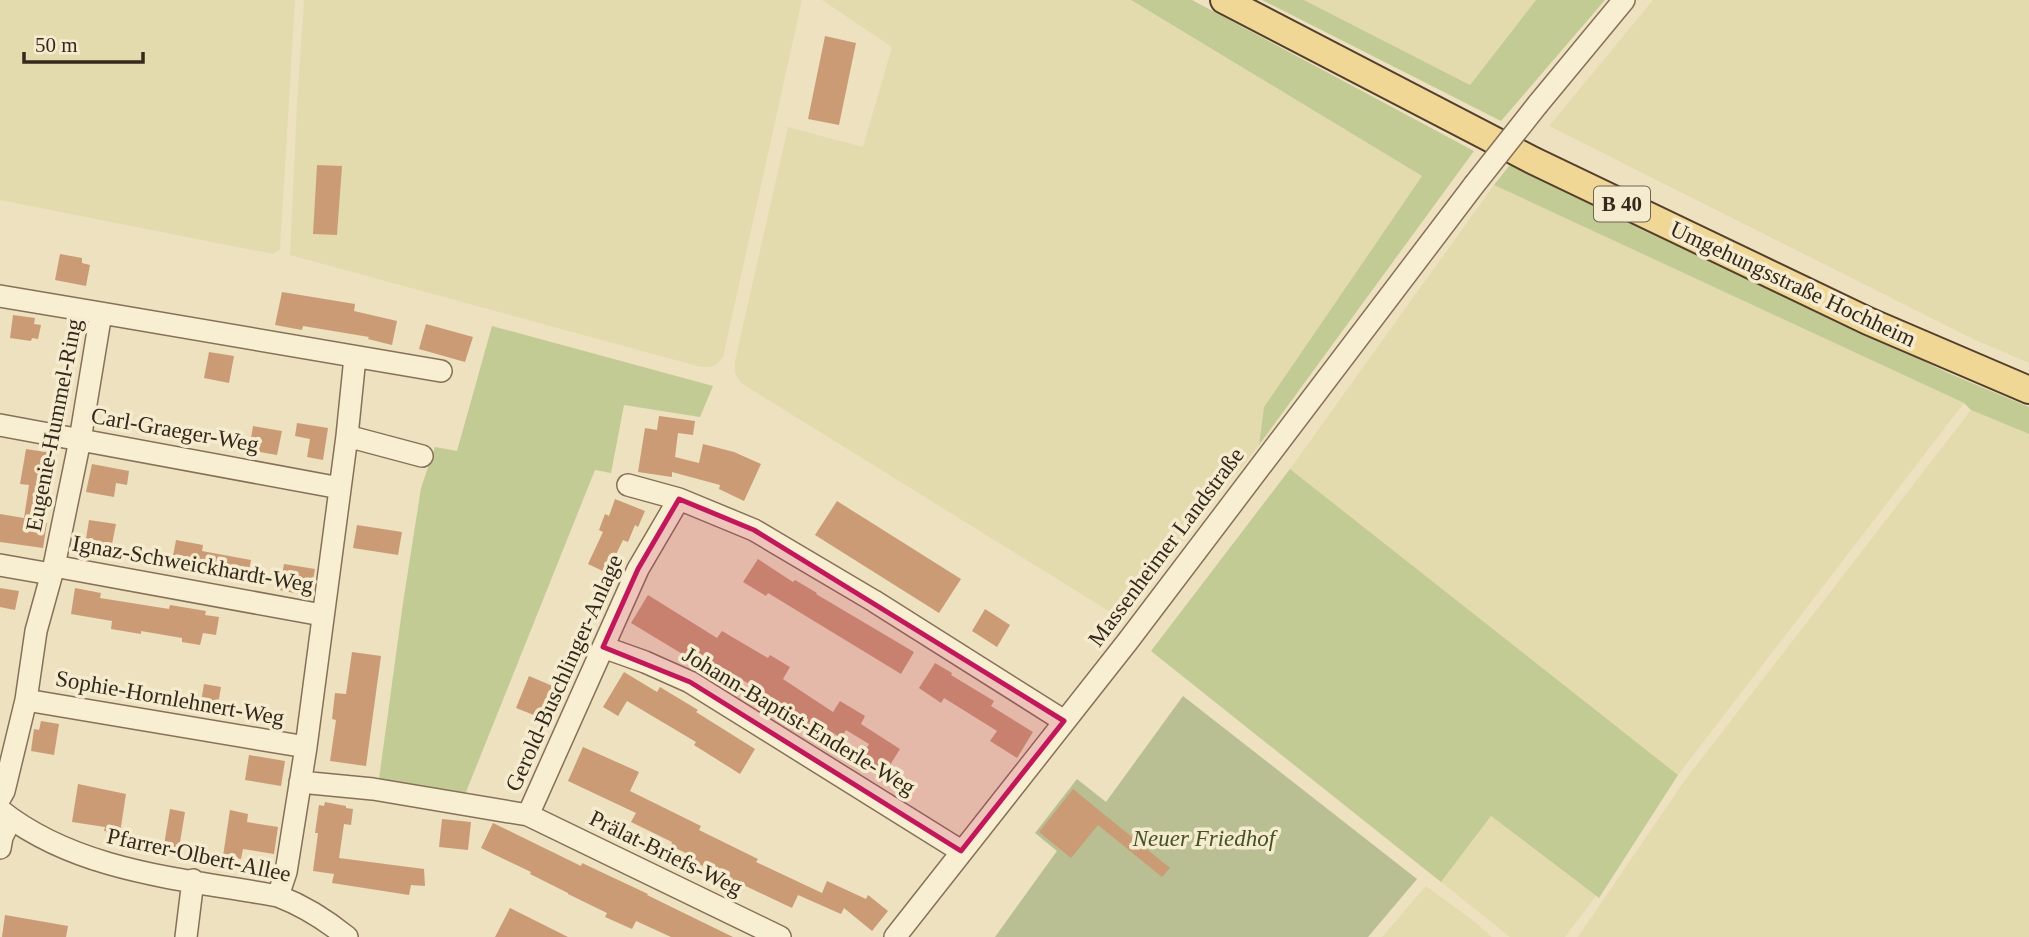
<svg xmlns="http://www.w3.org/2000/svg" width="2029" height="937" font-family="Georgia,serif">
	<style>
		.farmland { fill: #e3dbad }
		.green { fill: #c3cb94 }
		.cemetery { fill: #b9bf93 }
		.building { fill: #cb9b75 }
		.lines { fill: none; stroke-linecap: round; stroke-linejoin: round }
		.minor-casing { stroke: #867158; stroke-width: 24 }
		.major-casing { stroke: #533f2c; stroke-width: 30 }
		.minor { stroke: #f8eed2; stroke-width: 21 }
		.major { stroke: #f1d796; stroke-width: 26 }
		.minor-bridge-casing { stroke: #867158; stroke-width: 24; stroke-linecap: butt }
		.minor-bridge { stroke: #f8eed2; stroke-width: 21 }
		.marked { fill: #c2185b; fill-opacity: 0.2; stroke: #c2185b; stroke-width: 5; stroke-linejoin: round }
		.labels { text-anchor: middle; dominant-baseline: central; stroke-width: 7; stroke-linejoin: round; paint-order: stroke }
		.shield { fill: #f5ebcf; stroke: #6f6352; stroke-width: 2 }
		.shield-label { font-size: 21px; font-weight: bold; fill: #35291c }
		.street-label { font-size: 23px; fill: #35291c; stroke: #f5ebcf }
		.park-label { font-size: 23px; font-style: italic; fill: #445123; stroke: #f5ebcf }
	</style>
	<rect width="100%" height="100%" fill="#ede1bf"/>
	<!-- farmland -->
	<path class="farmland" d="M0,0h295l-15,250 -7,4 -273,-54z
		M304,0h498l-79,357 -6,7 -6,3h-10l-411,-112 7,-151z
		M822,0h309l291,176 -158,231 -5,38 -139,173 -379,-235 -6,-10v-12l53,-234 75,20 29,-100z
		M1304,0h232l-66,85z
		M1653,0h376v363l-56,-24 -424,-213z
		M1494,185l470,218 -286,372 -388,-306z
		M1971,410l58,24v503h-451l107,-157z
		M1491,816l105,80 -31,41h-55l-69,-55z
		M1426,886l49,36 17,15h-110z"/>
	<!-- green -->
	<path class="green" d="M1131,0h61l282,151 -215,294 5,-38 158,-231z
		M1262,0h42l166,85 66,-85h69l-104,121z
		M1513,161l435,212 81,34v27l-58,-24 -7,-7 -470,-218z
		M492,326l221,60 -13,31 -76,-12 -13,68 -16,-3 -131,327 -85,-18 24,-176 18,-115 14,-41 22,4z
		M1290,469l388,306 -79,123 -108,-82 -50,66 -290,-231z"/>
	<!-- cemetery -->
	<path class="cemetery" d="M1183,696l234,183 -49,58h-373l62,-86 -22,-18 42,-54 29,23z"/>
	<!-- building -->
	<path class="building" d="M825,36l31,7 -17,82 -31,-6z
		M317,165l25,1 -5,69 -24,-1z
		M60,254l22,4v5l8,2 -4,21 -31,-6z
		M282,292l73,12 -1,7 43,10 -5,24 -24,-6 1,-2 -66,-11 -1,4 -27,-5z
		M13,315l22,3 -1,6 7,1 -3,14 -6,-1 -1,3 -21,-3z
		M426,324l47,13 -8,25 -46,-13z
		M209,352l25,4 -5,27 -25,-5z
		M659,416l36,5 -2,14 -15,-2 -3,24 24,6 4,-19 31,8 27,12 -17,37 -25,-12 1,-4 -48,-13v5l-34,-5 7,-44 12,2z
		M297,423l31,5 -5,32 -16,-3 3,-18 -15,-3z
		M253,426l29,5 -5,24 -28,-5z
		M26,449l26,4 -9,54h2l-3,15 5,1 -4,25 -43,-6v-28l24,4 5,-33 -9,-1z
		M92,464l37,7 -2,14 -11,-2 -2,14 -28,-5z
		M615,499l30,12 -7,16 -3,-2 -7,17 -5,-2 -16,33 -19,-9 15,-32 -4,-2 6,-16 4,2z
		M837,501l124,78 -22,34 -124,-78z
		M89,520l27,4 -5,25 -26,-4z
		M357,525l45,7 -4,23 -45,-7z
		M176,540l27,5 -1,6 49,9 -4,21 -27,-5 1,-6 -49,-9z
		M758,559l35,23 2,-2 22,13 -1,1 98,58 -13,22 -133,-81 -2,3 -23,-14z
		M284,564l31,5 -5,27 -31,-6z
		M0,588l19,3 -4,19 -15,-3z
		M75,588l26,5 -1,5 69,11 1,-4 36,6 -1,4 14,2 -3,18 -13,-2 -3,12 -18,-3v-4l-41,-7v3l-30,-5 1,-8 -41,-7z
		M648,595l69,43 5,-7 46,27 2,-3 20,12 -7,12 50,33 7,-11 25,15 -4,8 39,25 -15,24 -24,-15 8,-14 -23,-14 -5,8 -29,-19 -7,10 -28,-18 4,-6 -30,-20 -58,-34 -4,7 -58,-35z
		M985,609l25,16 -13,22 -25,-16z
		M352,652l29,4 -15,110 -36,-5 6,-41 -4,-1 3,-26 11,1z
		M935,663l17,10 -1,2 43,26 -3,5 42,26 -16,26 -27,-17 7,-10 -53,-33 -3,5 -22,-15z
		M624,672l33,20 3,-5 38,23 -2,2 59,37 -15,25 -46,-29 2,-3 -69,-41 -9,15 -15,-9z
		M529,676l33,14 -13,31 -33,-13z
		M204,684l17,3 -4,24 -17,-3z
		M41,721l18,3 -5,31 -23,-4 3,-22 5,1z
		M583,747l56,25 -9,19 71,35 -2,4 59,29 -2,3 66,31 5,-12 39,18 2,-4 20,16 -16,20 -28,-23 -3,6 -43,-19 -6,13 -106,-50 2,-4 -17,-8 1,-4 -41,-20 5,-9 -68,-32z
		M249,755l36,6 -4,25 -36,-6z
		M78,784l48,10 -6,39 -16,-2 1,-4 -33,-5z
		M1073,789l97,79 -8,9 -64,-52 -27,33 -32,-26z
		M325,802l21,4v2l7,1 -2,16 -7,-1 -5,34 85,11 1,17 -14,-1 -2,10 -77,-12 2,-9 -21,-3 5,-38h-3l4,-28 5,1z
		M170,809l15,3 -6,36 -15,-3z
		M230,810l18,4 -1,8 31,5 -4,27 -31,-5 -2,10 -18,-3z
		M442,819l29,3 -3,28 -29,-3z
		M493,823l88,43 1,-3 66,31 -1,1 86,42h-62l-35,-16 -4,8 -27,-12 2,-4 -39,-19v-1l-38,-19 1,-2 -50,-24z
		M510,908l58,29h-73z
		M5,915l63,11 -2,11h-64z"/>
	<g class="lines">
		<!-- minor casing -->
		<g class="minor-casing">
			<path id="minor" d="M1538,104l86,-104
				M0,296l101,17
				M0,425l340,63
				M347,436l75,20
				M628,485l51,14 75,31 120,71 190,120
				M0,565l51,9
				M54,566l268,49
				M603,647l42,15 45,20 271,169
				M26,700l280,47
				M300,782l73,7 155,26 252,122
				M0,798l4,-7 22,-91 10,-69 18,-65 26,-126 21,-127 340,58
				M0,810c77,62 184,69 278,86 26,10 48,24 69,41
				M528,815l110,-246 41,-70
				M0,848l2,-11 9,-18
				M278,896l8,-24 20,-125 41,-311 8,-79
				M186,937l7,-57
				M895,937l233,-296 346,-456"/>
		</g>
		<!-- major casing -->
		<g class="major-casing">
			<path id="major" d="M1224,0l310,161 334,160 161,69"/>
		</g>
		<!-- minor -->
		<use href="#minor" class="minor"/>
		<!-- major -->
		<use href="#major" class="major"/>
		<!-- minor-bridge casing -->
		<g class="minor-bridge-casing">
			<path id="minor-bridge" d="M1474,185l64,-81"/>
		</g>
		<!-- minor-bridge -->
		<use href="#minor-bridge" class="minor-bridge"/>
	</g>
	<!-- marked area -->
	<path class="marked" d="M679,499l75,31 310,191 -103,130 -271,-169 -87,-35 35,-78z"/>
	<g class="labels">
		<!-- shield labels -->
		<rect class="shield" x="1594" y="186.5" width="56" height="35" rx="5"/>
		<g class="shield-label">
			<text x="1622" y="204">B 40</text>
		</g>
		<!-- street labels -->
		<g class="street-label">
			<text transform="translate(1793 284) rotate(25)">Umgehungsstraße Hochheim</text>
			<text transform="translate(54 425) rotate(-79)">Eugenie-Hummel-Ring</text>
			<text transform="translate(175 430) rotate(10)">Carl-Graeger-Weg</text>
			<text transform="translate(1166 547) rotate(-53)">Massenheimer Landstraße</text>
			<text transform="translate(193 564) rotate(10)">Ignaz-Schweickhardt-Weg</text>
			<text transform="translate(564 673) rotate(-66)">Gerold-Buschlinger-Anlage</text>
			<text transform="translate(170 698) rotate(10)">Sophie-Hornlehnert-Weg</text>
			<text transform="translate(799 721) rotate(31)">Johann-Baptist-Enderle-Weg</text>
			<text transform="translate(666 853) rotate(26)">Prälat-Briefs-Weg</text>
			<text transform="translate(199 855) rotate(12)">Pfarrer-Olbert-Allee</text>
		</g>
		<!-- park labels -->
		<g class="park-label">
			<text x="1204" y="838">Neuer Friedhof</text>
		</g>
	</g>
	<!-- scale -->
	<path d="M24 52v10h119v-10" fill="none" stroke="#35291c" stroke-width="3.5"/>
	<text x="35" y="52" font-size="21" fill="#35291c" stroke="#f5ebcf" stroke-width="5" paint-order="stroke">50 m</text>
</svg>
